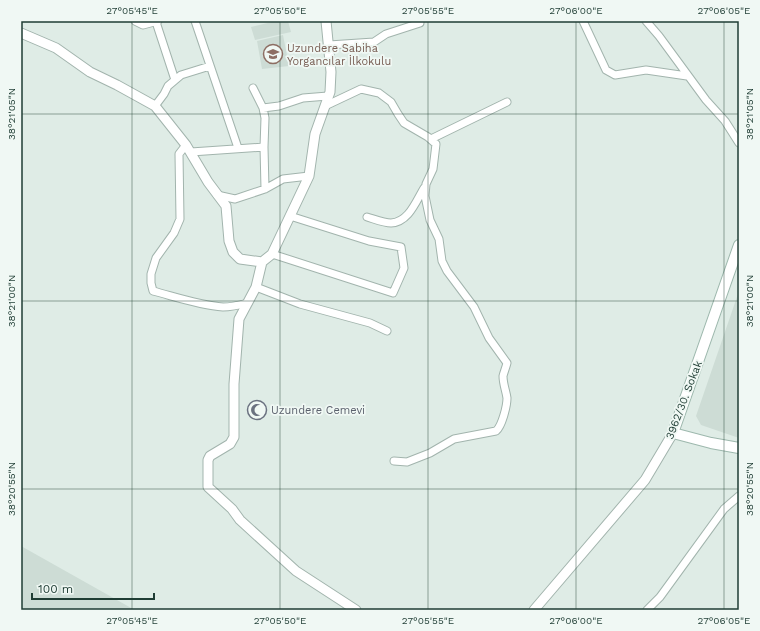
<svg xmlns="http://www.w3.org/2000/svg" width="760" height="631" font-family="'Work Sans',sans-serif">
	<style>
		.built { fill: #cddcd5 }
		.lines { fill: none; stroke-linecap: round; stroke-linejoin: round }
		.minor-casing { stroke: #a2b4ad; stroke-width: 9 }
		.tertiary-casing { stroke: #a2b4ad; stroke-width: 11 }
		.secondary-casing { stroke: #9db8ad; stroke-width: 12 }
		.minor { stroke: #fff; stroke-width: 7 }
		.tertiary { stroke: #fff; stroke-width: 9 }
		.secondary { stroke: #fff; stroke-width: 10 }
		.ticks { fill: none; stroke: #1f3d34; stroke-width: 1; stroke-opacity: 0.45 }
		.labels { text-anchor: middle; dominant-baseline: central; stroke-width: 3.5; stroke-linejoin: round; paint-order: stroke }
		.education-label { font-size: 11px; fill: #785e54; stroke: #f0f8f4; text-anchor: start }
		.street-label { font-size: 11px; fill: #1f3d34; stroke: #f0f8f4 }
		.worship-label { font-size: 11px; fill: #5b616d; stroke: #f0f8f4; text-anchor: start }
		.neatline { fill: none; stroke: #1f3d34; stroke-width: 1.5 }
		.ticks-label { font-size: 10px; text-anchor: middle; fill: #1f3d34 }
	</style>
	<rect width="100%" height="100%" fill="#dfece6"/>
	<!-- built -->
	<path class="built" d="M276,21h12l3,11 -36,8 -4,-13z
		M283,35l6,31 -27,3 -5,-28z
		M739,291v147l-38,-13 -5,-9z
		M21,546l112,63 1,1h-113z"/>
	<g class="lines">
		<!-- minor casing -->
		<g class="minor-casing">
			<path id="minor" d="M135,21l8,4 15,-4
				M195,21l43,127
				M583,21l23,49 9,5 31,-5 41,6
				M646,21l13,15 47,64 19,21 14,22
				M156,22l19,58
				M329,45l45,-3 12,-8 34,-11v-2
				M253,88l10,20 2,10 -1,29 1,42
				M155,106l9,-12 4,-8 13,-11 29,-9
				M325,106l36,-17 18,4 12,9 7,12 6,9 24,14 8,7 -3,25 -7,15 -1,12 5,24 9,19 3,22 5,10 27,36 15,31 18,25c-1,4 -3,9 -4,13 0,8 3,15 4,22 0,8 -5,28 -11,33l-42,8 -24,14 -23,9 -13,-1
				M263,108l16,-2 24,-8 25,-2
				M431,139l76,-37
				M186,145l-7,9 1,65 -6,14 -18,25 -5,16v9l2,8c23,6 46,14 70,16 8,0 17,-2 25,-4
				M191,152l73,-5
				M217,195l18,4 30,-10 18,-10 26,-3
				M367,217c7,2 17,6 24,6 18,-1 25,-22 33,-35
				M272,254l121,39 11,-25 -3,-21 -32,-6 -79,-25
				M256,287l44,17 70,19 17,8
				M647,610l13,-13 64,-88 15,-13"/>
		</g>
		<!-- tertiary casing -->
		<g class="tertiary-casing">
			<path id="tertiary" d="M326,21l5,51 -1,20 -15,42 -6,42 -37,78 -10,8 -6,25 -17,32 -5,65v53l-4,7 -20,12 -2,4v27l24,22 8,11 56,51 60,39
				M21,33l35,15 34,24 27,13 38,21 31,39 22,37 18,24 3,35 4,11 7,7 22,3
				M534,610l111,-130 28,-47"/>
		</g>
		<!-- secondary casing -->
		<g class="secondary-casing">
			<path id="secondary" d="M739,245l-66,188 38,10 28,5"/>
		</g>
		<!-- minor -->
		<use href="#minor" class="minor"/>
		<!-- tertiary -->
		<use href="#tertiary" class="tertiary"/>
		<!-- secondary -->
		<use href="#secondary" class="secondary"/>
	</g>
	<!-- ticks -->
	<path class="ticks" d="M132,21v589M280,21v589M428,21v589M576,21v589M724,21v589M21,114h718M21,301h718M21,489h718"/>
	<!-- icons -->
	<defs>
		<g id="school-ring" transform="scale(1)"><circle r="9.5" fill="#f0f8f4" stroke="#8d6e63" stroke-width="1.5"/><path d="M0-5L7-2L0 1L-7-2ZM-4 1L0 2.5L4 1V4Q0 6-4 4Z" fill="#8d6e63"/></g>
		<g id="mosque-ring" transform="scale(1)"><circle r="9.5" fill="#f0f8f4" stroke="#6b7280" stroke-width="1.5"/><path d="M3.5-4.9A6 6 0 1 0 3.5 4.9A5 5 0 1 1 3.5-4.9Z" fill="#6b7280"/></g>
	</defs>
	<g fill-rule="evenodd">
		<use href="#school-ring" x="273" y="54"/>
		<use href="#mosque-ring" x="257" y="410"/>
	</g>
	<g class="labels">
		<!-- education labels -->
		<g class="education-label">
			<text x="287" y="48">Uzundere Sabiha<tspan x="287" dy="13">Yorgancılar İlkokulu</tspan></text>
		</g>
		<!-- street labels -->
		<g class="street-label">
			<text transform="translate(684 400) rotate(-69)">3962/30. Sokak</text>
		</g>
		<!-- worship labels -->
		<g class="worship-label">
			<text x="271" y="410">Uzundere Cemevi</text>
		</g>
	</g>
	<!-- border -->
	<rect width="760" height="631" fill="none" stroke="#f0f8f4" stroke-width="44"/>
	<!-- scale -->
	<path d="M32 593v6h122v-6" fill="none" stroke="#1f3d34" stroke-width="2"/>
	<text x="38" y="593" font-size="12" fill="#1f3d34" stroke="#f0f8f4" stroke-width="3" paint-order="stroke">100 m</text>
	<rect x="22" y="22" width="716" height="587" class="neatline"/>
	<g class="ticks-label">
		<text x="132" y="14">27°05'45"E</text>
		<text x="280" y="14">27°05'50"E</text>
		<text x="428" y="14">27°05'55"E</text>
		<text x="576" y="14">27°06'00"E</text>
		<text x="724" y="14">27°06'05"E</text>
		<text transform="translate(11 114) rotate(-90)" y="4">38°21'05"N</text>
		<text transform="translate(749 114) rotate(-90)" y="4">38°21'05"N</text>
		<text transform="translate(11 301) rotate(-90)" y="4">38°21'00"N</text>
		<text transform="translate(749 301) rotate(-90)" y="4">38°21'00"N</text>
		<text transform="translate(11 489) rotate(-90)" y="4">38°20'55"N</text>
		<text transform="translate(749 489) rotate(-90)" y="4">38°20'55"N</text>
		<text x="132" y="624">27°05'45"E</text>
		<text x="280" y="624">27°05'50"E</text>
		<text x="428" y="624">27°05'55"E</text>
		<text x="576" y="624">27°06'00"E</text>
		<text x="724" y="624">27°06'05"E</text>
	</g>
</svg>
